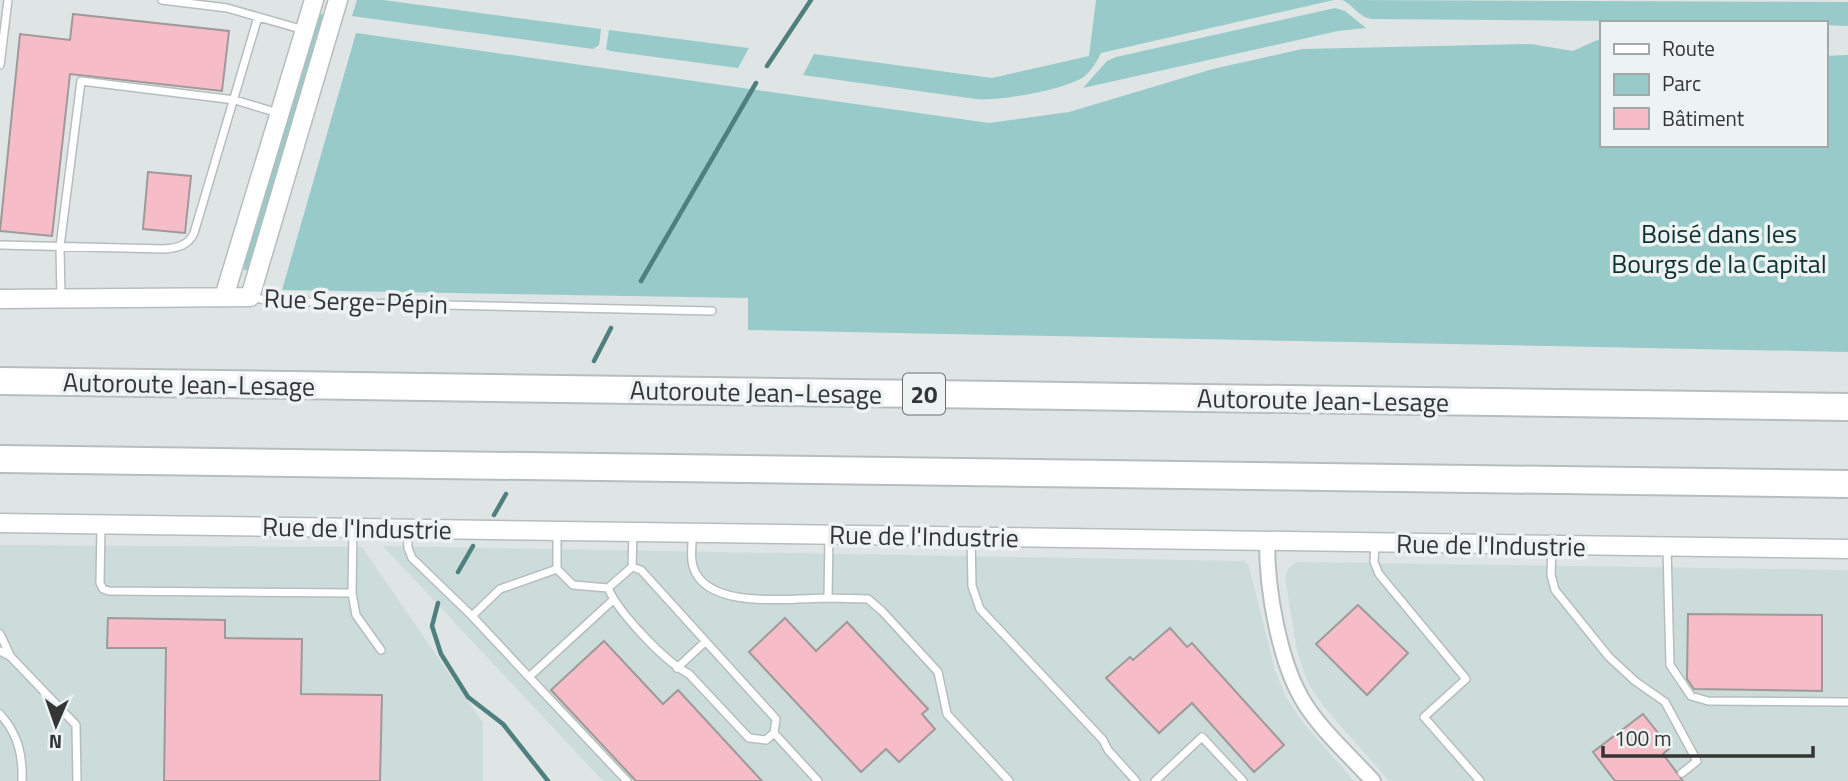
<svg xmlns="http://www.w3.org/2000/svg" width="1848" height="781" font-family="'Titillium Web',sans-serif">
	<style>
		.built { fill: #ccdcdb }
		.green { fill: #98caca }
		.lines { fill: none; stroke-linecap: round; stroke-linejoin: round }
		.stream { stroke: #4f7f7f; stroke-width: 4.5 }
		.building { fill: #f6bcc7; stroke: #9f999a; stroke-width: 2 }
		.service-casing { stroke: #b7bdbd; stroke-width: 10 }
		.minor-casing { stroke: #b7bdbd; stroke-width: 18 }
		.tertiary-casing { stroke: #b7bdbd; stroke-width: 21 }
		.motorway-casing { stroke: #b7bdbd; stroke-width: 30 }
		.service { stroke: #fff; stroke-width: 7 }
		.minor { stroke: #fff; stroke-width: 14 }
		.tertiary { stroke: #fff; stroke-width: 18 }
		.motorway { stroke: #fff; stroke-width: 26 }
		.labels { text-anchor: middle; dominant-baseline: central; stroke-width: 7; stroke-linejoin: round; paint-order: stroke }
		.shield { fill: #ecf3f2; stroke: #6b6f6e; stroke-width: 2 }
		.shield-label { font-size: 24px; font-weight: bold; fill: #343636 }
		.park-label { font-size: 26px; fill: #0d3030; stroke: #ecf3f2 }
		.street-label { font-size: 26px; fill: #343636; stroke: #ecf3f2 }
	</style>
	<rect width="100%" height="100%" fill="#dfe5e5"/>
	<!-- built -->
	<path class="built" d="M0,545l362,2 121,176v58h-483z
		M383,546l861,15 5,5 26,104 11,27 16,24 52,60h-751z
		M1296,562l552,8v211h-459l-65,-74 -17,-26 -10,-30 -12,-73 3,-9z"/>
	<!-- green -->
	<path class="green" d="M357,0h26l218,29 -2,16 -6,4 -241,-33z
		M1096,0h238l-233,53c-4,8 -9,17 -16,23 -19,14 -85,25 -109,23l-173,-24 11,-21 178,24 97,-22z
		M1342,0l506,2v24l-23,-1v-2l-453,-4c-14,-2 -18,-14 -30,-19z
		M1335,8l10,3 21,17 -28,3 -255,57 24,-27 9,-4z
		M318,13l7,2 -76,256 -7,-2z
		M609,30l140,18 -11,20 -128,-17 -4,-2z
		M356,33l633,90 80,-11 144,-43 89,-20 229,-5 42,7 24,-11 4,1v104h224v-89l23,-1v297l-1100,-22v-32l-466,-8z"/>
	<g class="lines">
		<!-- stream -->
		<path class="stream" d="M767,66l44,-66
			M641,281l115,-198
			M594,361l17,-33
			M494,515l12,-21
			M458,572l15,-26
			M438,603l-6,23 9,28 27,43 35,27 45,57"/>
	</g>
	<!-- building -->
	<path class="building" d="M73,14l156,17 -7,60 -152,-17 -18,162 -52,-5 20,-197 50,6z
		M148,172l43,4 -6,57 -42,-4z
		M1358,605l50,48 -41,42 -51,-51z
		M1688,614l134,1v76l-128,-2 -7,-10z
		M108,618l117,2v18l77,1 -1,55 81,1 -2,86h-216l2,-133h-59z
		M785,618l31,33 31,-29 81,87 -6,5 13,15 -36,33 -13,-13 -25,23 -112,-120z
		M1170,628l17,19 5,-4 92,102 -30,27 -62,-69 -33,30 -53,-55 24,-21 3,3z
		M604,641l59,63 15,-14 84,91h-126l-85,-91z
		M1643,714l27,34 -7,6 20,27h-68l-22,-29z"/>
	<g class="lines">
		<!-- service casing -->
		<g class="service-casing">
			<path id="service" d="M162,0l65,8 77,22
				M0,65l8,-65
				M0,245l164,4c13,-1 24,-3 30,-16l64,-216
				M251,297l19,4 442,10
				M61,298l-1,-52 21,-165 154,19 43,13
				M101,525l-1,58 3,6 6,2 243,2 1,-63
				M407,529l1,19 4,10 60,58 28,-27 57,-20
				M557,531v38l16,16 35,3 24,-21 1,-33
				M693,533c-1,10 -3,23 0,33 12,45 100,32 135,32l1,-62
				M971,538l1,48 8,23 123,131 5,10 28,31
				M1375,544l-1,18 5,12 87,105 -42,38 56,64
				M1552,545l-1,30 4,15 54,67 26,24 30,21 32,59 -15,12
				M1667,548l3,117 21,31 17,5 140,1
				M608,588c10,24 57,74 81,86l60,64 17,2 8,-7 2,-14 -135,-149 -9,-3
				M352,593l4,22 25,35
				M828,598l40,1 14,12 56,61 9,42 62,67
				M472,616l57,61 84,-77
				M0,634l10,21
				M0,651l10,5 66,69 1,56
				M677,668l28,-26
				M529,677l98,104
				M0,714c18,20 23,41 22,67
				M774,733l44,48
				M1155,781l47,-44 41,44"/>
		</g>
		<!-- minor casing -->
		<g class="minor-casing">
			<path id="minor" d="M1267,542c0,48 12,121 38,162 18,28 45,52 68,77"/>
		</g>
		<!-- tertiary casing -->
		<g class="tertiary-casing">
			<path id="tertiary" d="M224,297l90,-297
				M0,299l250,-2 88,-297
				M0,523l1848,26"/>
		</g>
		<!-- motorway casing -->
		<g class="motorway-casing">
			<path id="motorway" d="M0,381l1848,26
				M0,459l1848,25"/>
		</g>
		<!-- service -->
		<use href="#service" class="service"/>
		<!-- minor -->
		<use href="#minor" class="minor"/>
		<!-- tertiary -->
		<use href="#tertiary" class="tertiary"/>
		<!-- motorway -->
		<use href="#motorway" class="motorway"/>
	</g>
	<g class="labels">
		<!-- shield labels -->
		<rect class="shield" x="903" y="373.5" width="42" height="41" rx="5"/>
		<g class="shield-label">
			<text x="924" y="394">20</text>
		</g>
		<!-- park labels -->
		<g class="park-label">
			<text x="1719" y="233">Boisé dans les<tspan x="1719" dy="30">Bourgs de la Capital</tspan></text>
		</g>
		<!-- street labels -->
		<g class="street-label">
			<text transform="translate(356 301) rotate(2)">Rue Serge-Pépin</text>
			<text transform="translate(189 384) rotate(1)">Autoroute Jean-Lesage</text>
			<text transform="translate(756 392) rotate(1)">Autoroute Jean-Lesage</text>
			<text transform="translate(1323 400) rotate(1)">Autoroute Jean-Lesage</text>
			<text transform="translate(357 528) rotate(1)">Rue de l'Industrie</text>
			<text transform="translate(924 536) rotate(1)">Rue de l'Industrie</text>
			<text transform="translate(1491 545) rotate(1)">Rue de l'Industrie</text>
		</g>
	</g>
	<!-- legend -->
	<rect x="1600" y="21" width="228" height="126" fill="#ecf3f2" stroke="#a2a7a7" stroke-width="2"/>
	<rect x="1614" y="44" width="35" height="10" fill="#ffffff" stroke="#a2a7a7" stroke-width="2"/>
	<text x="1662" y="56" font-size="21" fill="#343636">Route</text>
	<rect x="1614" y="74" width="35" height="21" fill="#98caca" stroke="#a2a7a7" stroke-width="2"/>
	<text x="1662" y="91" font-size="21" fill="#343636">Parc</text>
	<rect x="1614" y="108" width="35" height="21" fill="#f6bcc7" stroke="#a2a7a7" stroke-width="2"/>
	<text x="1662" y="126" font-size="21" fill="#343636">Bâtiment</text>
	<!-- north arrow -->
	<g transform="translate(56 725) rotate(182)" stroke="#ecf3f2" stroke-width="5" paint-order="stroke">
	<path d="M0-5L12 26L0 18L-12 26Z" fill="#343636"/>
	<text y="-10" font-size="19" font-weight="bold" text-anchor="middle" fill="#343636">N</text>
	</g>
	<!-- scale -->
	<path d="M1603 746v10h210v-10" fill="none" stroke="#343636" stroke-width="3.5"/>
	<text x="1614" y="746" font-size="21" fill="#343636" stroke="#ecf3f2" stroke-width="5" paint-order="stroke">100 m</text>
</svg>
